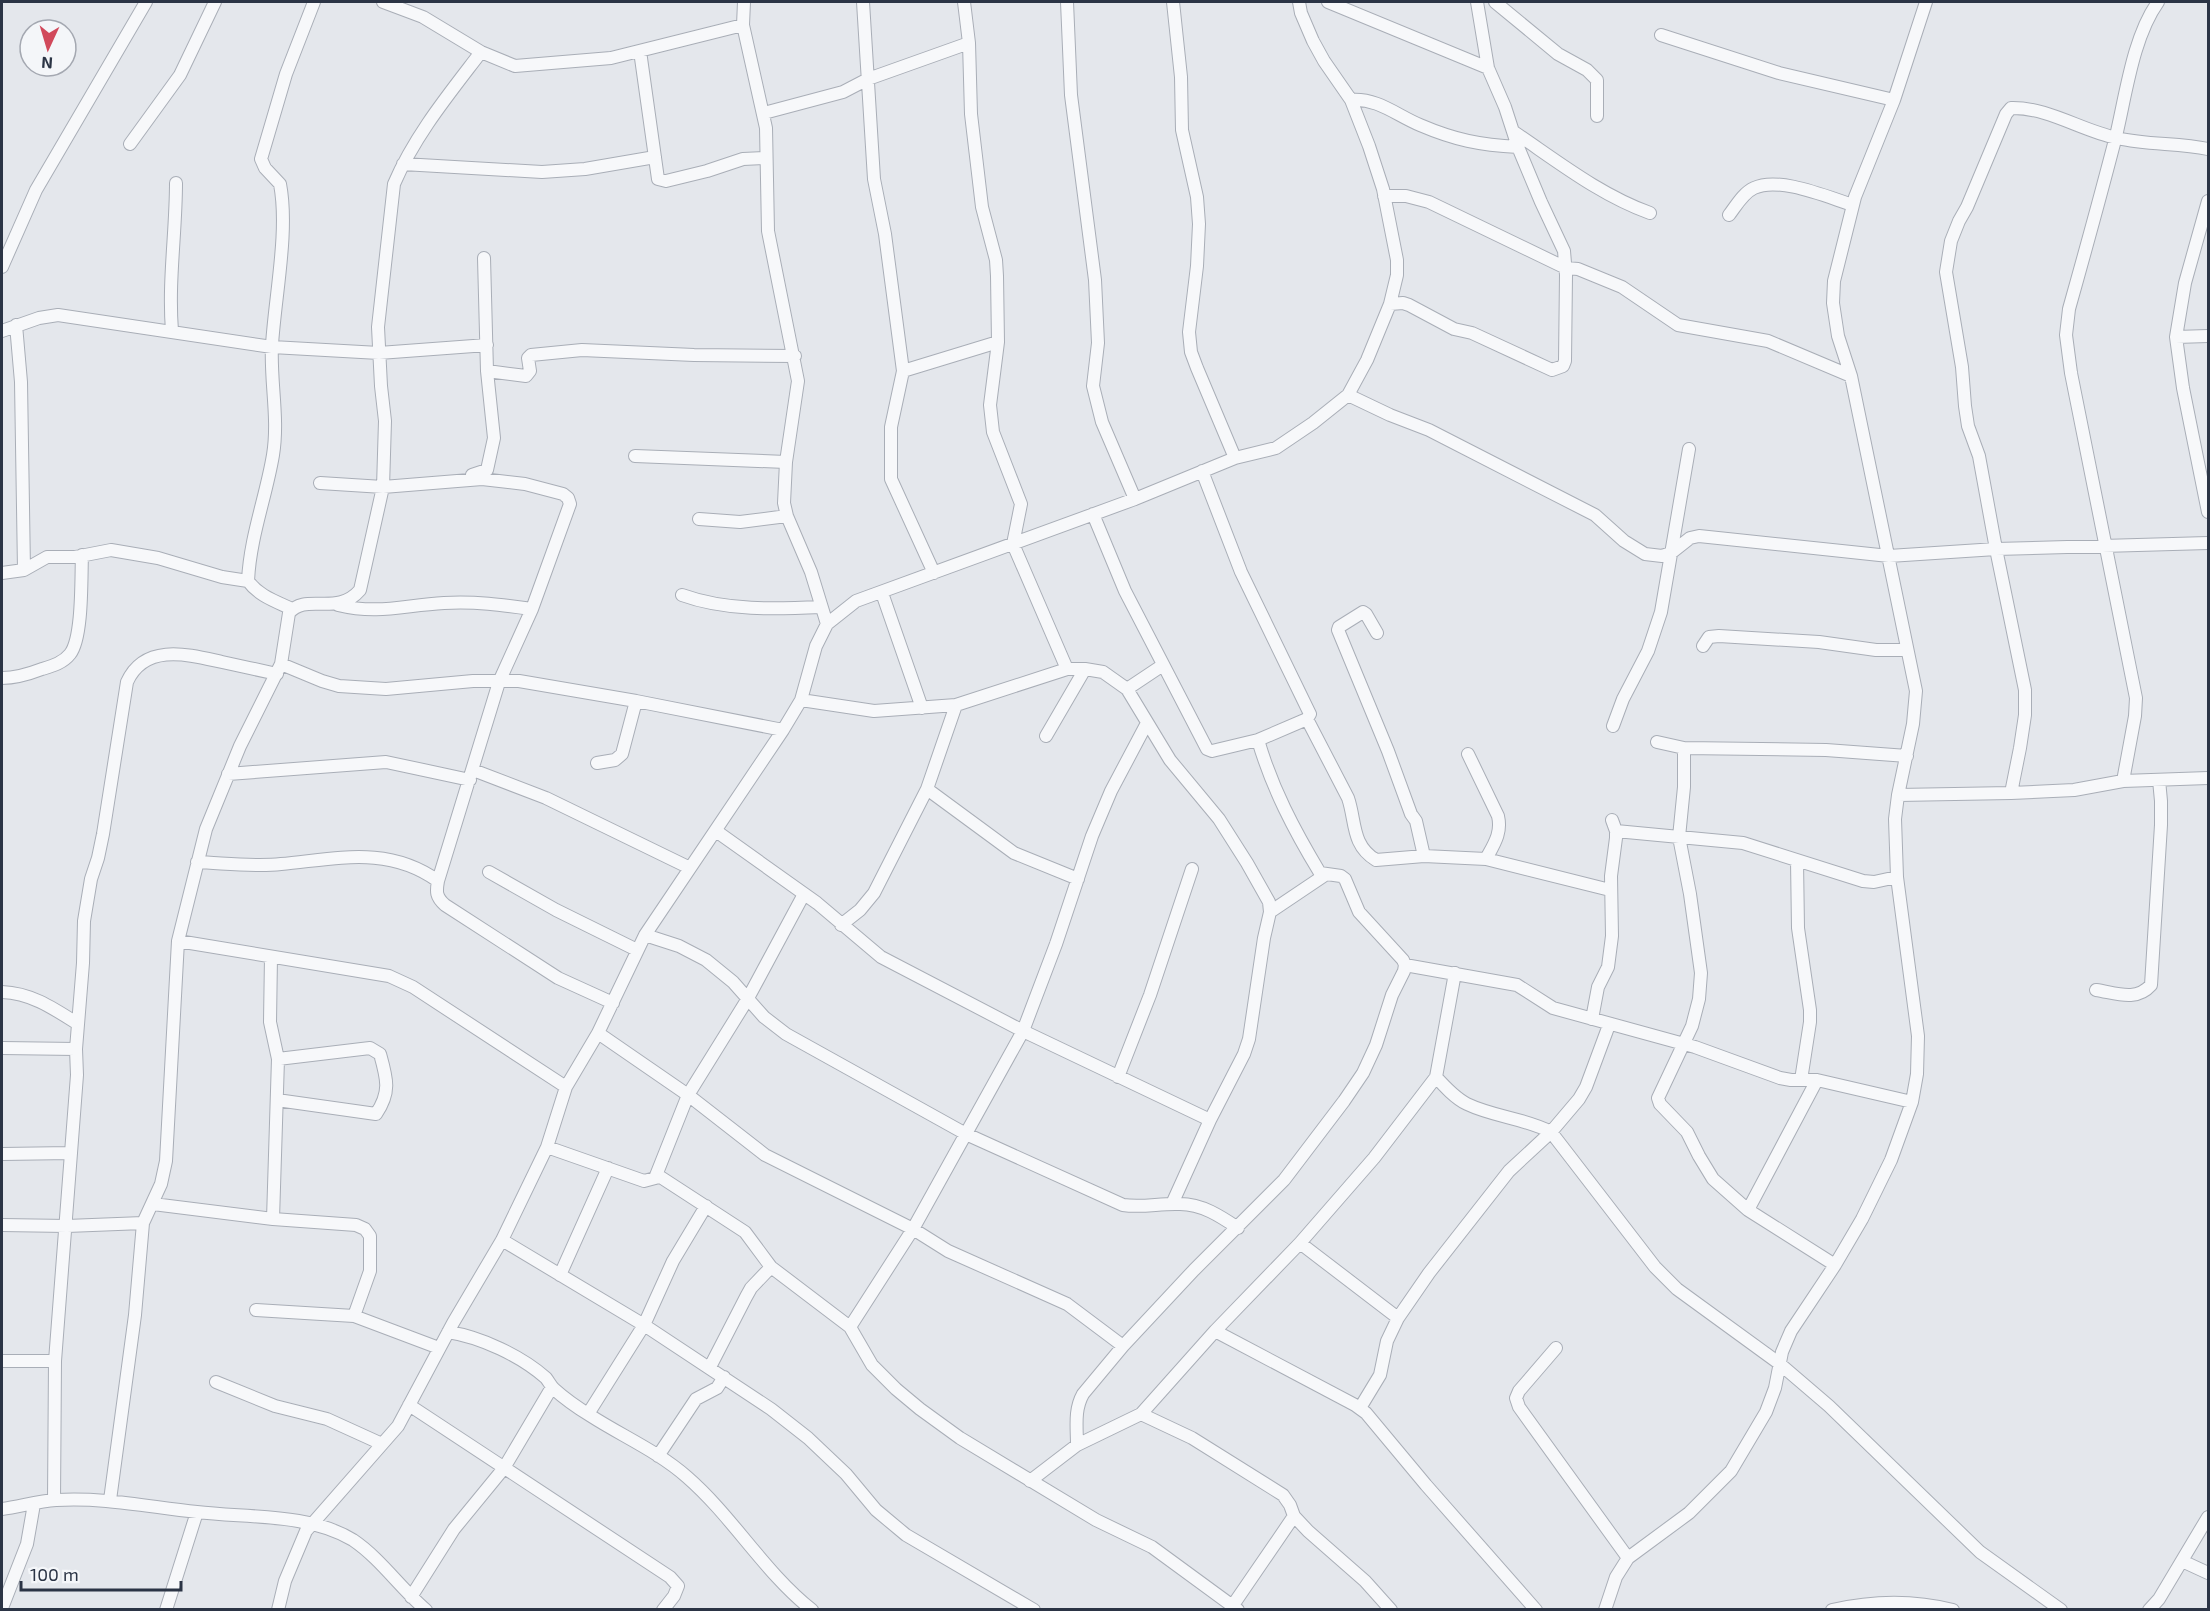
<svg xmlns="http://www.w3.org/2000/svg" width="2210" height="1611" font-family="'Exo 2',sans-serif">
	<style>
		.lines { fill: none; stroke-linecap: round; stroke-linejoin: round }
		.street-casing { stroke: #a9aeb7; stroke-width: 14 }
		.street { stroke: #f7f8fa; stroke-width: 12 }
	</style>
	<rect width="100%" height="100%" fill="#e4e7ec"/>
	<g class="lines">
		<!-- street casing -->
		<g class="street-casing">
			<path id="street" d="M383,2l40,15 58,35 34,14 96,-8 132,-33
				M744,2l-1,23 23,103 2,103 30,150 -12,81 -2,41 3,13 24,56 16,52
				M863,2l11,177 11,55 18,137 -12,56v52l43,94
				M964,2l5,41 2,71 11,93 14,53 1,16 1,66 -8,63 3,27 28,72 -8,40 54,125
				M1067,2l4,93 24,185 3,63 -5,43 9,36 33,77
				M1173,2l8,75 1,53 15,67 2,27 -2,42 -8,66 2,20 6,16 38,90
				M1328,2l160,66
				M1495,2l63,52 29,16 10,10v36
				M1661,35l118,38 115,27
				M640,51l18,128 8,2 41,-10 36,-12 23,-1
				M1351,100c27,-2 45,15 69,25 35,15 60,20 98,22
				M764,113l79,-21 25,-13 101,-36
				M1514,132c43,29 86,63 136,81
				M130,144l50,-69 35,-73
				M403,164l139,8 43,-3 70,-12
				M1384,196h22l23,6 137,66 12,1 44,18 56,38 90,16 83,35
				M2208,201l-23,82 -9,54 32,-1
				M1729,215c7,-9 14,-22 25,-27 25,-12 73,9 99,17
				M2,267l34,-77 110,-188
				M1390,304l13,-1 6,2 45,24 18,4 80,37 11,-4 2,-5 1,-86 -2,-24 -23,-49 -23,-55 -13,-40 -17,-39 -11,-66
				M16,325l5,57 3,188
				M2,331l37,-13 19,-3 214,32 107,6 108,-8
				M172,331c-4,-49 4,-99 4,-148
				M2176,337l7,51 25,124
				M487,371l39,5 4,-5 -2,-13 3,-3 51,-5 112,5 101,1
				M903,371l95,-29
				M1348,395l42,20 39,15 166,85 29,26 21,13 17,2 9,-3 19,-15 9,-2 190,20 107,-7 212,-6
				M635,456l151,6
				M472,475l15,-5 7,-32 -7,-67 -3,-113
				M320,483l63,4 99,-8 43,5 38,10 5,4 2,6 -38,105 -33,73 -61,199c-2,11 -2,16 7,24l113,73 55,25
				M1093,514l32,77 82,158 5,2 46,-11 49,-21 3,-5 -69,-142 -39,-101
				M699,519l41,3 47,-6
				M2,573l22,-3 23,-13h28l36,-7 47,8 64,19 26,4
				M882,593l40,115
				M682,595c44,16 94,14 139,12
				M338,605c41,10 66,0 106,-2 30,-2 59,2 88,6
				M292,609c-17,-8 -33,-13 -44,-28 2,-44 18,-84 25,-126 6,-37 -3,-74 -1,-110 3,-49 17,-114 8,-161l-15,-16 -4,-9 25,-85 28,-72
				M1377,633l-11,-19 -3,-2 -24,15 -1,3 50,121 23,63 5,7 8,35
				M1703,646l6,-9 10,-1 100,6 57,8h30
				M281,664l41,17 17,5 47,3 87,-8h46l117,20 147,29
				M2,678c13,0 27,-4 40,-9 10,-3 21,-6 28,-15 13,-16 11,-77 12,-99
				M1127,689l36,-24
				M801,700l73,11 82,-6 111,-36h18l18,3 24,17 43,71 49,59 28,44 22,39 1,10 -6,26 -15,101 -5,15 -34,66 -38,84
				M1307,719l41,79c8,23 3,47 28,62l48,-4 62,3 124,31
				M1613,726l10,-27 25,-48 13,-39 28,-163
				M1046,736l39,-67
				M1657,742l27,6 142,2 81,6
				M1684,748v39l-5,50 11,57 11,79 -2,26 -7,27 -34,72 2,6 27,28 12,24 14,23 35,31 87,55
				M1468,754l30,62c4,17 -4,28 -12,43
				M597,763l18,-3 7,-6 14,-53
				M473,770l73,28 144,70
				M228,774l158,-12 84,18
				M2123,781l12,-65 1,-18 -65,-325 -5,-38 3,-26c16,-57 32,-115 47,-173 10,-42 17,-99 42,-134
				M927,789l87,64 64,26
				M2011,793l9,-45 5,-33v-25l-29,-141 -17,-93 -11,-30 -3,-20 -3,-39 -16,-95 5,-31 8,-20 8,-14 39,-93 5,-6c37,-1 71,23 106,30 30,7 61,5 91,11
				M1898,795l113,-2 63,-3 49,-9 85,-3
				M716,831l101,72 64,54 142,74 187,89
				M1616,831l127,12 120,38 11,1 23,-5
				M1797,861l1,67 12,82v12l-9,58
				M197,862c27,1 56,5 84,2 56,-5 107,-19 157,17
				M489,872l67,38 81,40
				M1270,912l55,-37
				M841,925l19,-15 14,-17 53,-104 29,-84
				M645,935l34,11 27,14 27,22 31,35 22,17 180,100 157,71c20,3 37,-2 57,-1 22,0 40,12 58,24
				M178,941l211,35 24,11 153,100
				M271,957l-1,65 8,37 -5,160
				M1405,965l112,20 36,23 142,39 85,31 11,2h26l95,22
				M2096,990c20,3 40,12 55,-5l10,-160v-24l-2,-21
				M2,992c29,1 51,16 76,32
				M1592,1019l6,-32 10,-20 4,-31 -1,-60 5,-38v-7l-4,-11
				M598,1033l90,62 77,60 148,74 35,22 119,53 56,42 71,-76 90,-90 60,-79 19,-28 13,-28 16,-50 12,-24 1,-6 -2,-5 -44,-48 -14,-33 -4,-3 -21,-3c-26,-43 -48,-85 -62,-133
				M2,1048l74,1
				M1118,1077l32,-82 42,-126
				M1436,1077c9,10 19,21 31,27 27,13 57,14 84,28l104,135 22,22 103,75 49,42 151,146 81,58
				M277,1100l99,14c15,-22 11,-35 4,-60l-10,-6 -92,11
				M547,1147l97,34 15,-4 3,1 83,54 26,35 79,60 22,38 24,24 24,20 40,29 136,82 56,27 86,63
				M2,1154l69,-1
				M655,1178l33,-83 59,-95 57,-106
				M153,1204l120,15 83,6 9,4 5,7v35l-16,45
				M1748,1210l69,-130
				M2,1225l65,1 76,-3
				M502,1240l142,85 127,84 37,29 38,36 30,36 30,25 128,75
				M1300,1243l98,75
				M560,1275l48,-107
				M256,1310l98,6 85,32
				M850,1327l63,-98 110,-198 33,-87 36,-108 19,-45 36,-68
				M1215,1331l140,74 11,8 60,72 110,125
				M448,1332c33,5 73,24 98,46 3,4 5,8 8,11 11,10 24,19 37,27 31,20 68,36 96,61 46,40 77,95 125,133
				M1556,1348l-37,43 -3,7 3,9 109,151
				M2,1361h53
				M710,1367l36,-70 5,-9 20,-21
				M216,1382l59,24 52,13 55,25
				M409,1405l261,172 8,9 -4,10 -11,14
				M1360,1408l20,-33 7,-34 11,-23 31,-45 80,-102 42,-39 28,-33 7,-12 23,-62
				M588,1414l56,-89 29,-64 33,-55
				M1141,1414l51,24 91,57 7,10 4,11 14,15 57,50 26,29
				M1077,1445c0,-18 -3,-35 6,-51l40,-48
				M658,1456l38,-57 21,-11 7,-11
				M1030,1481l47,-36 64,-31 74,-83 85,-88 74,-85 62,-81 19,-104
				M54,1500l1,-139 22,-286 -1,-26 7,-86 1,-42 7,-42 7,-21 5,-24 24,-152c18,-40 63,-27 95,-20 18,4 37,8 55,12
				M110,1500l25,-185 8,-92 18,-39 5,-23 12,-220 28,-112 34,-83 41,-82 8,-51c17,-21 48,4 71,-23l23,-103 2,-66 -4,-35 -3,-59 16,-143c21,-49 55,-90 87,-132
				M2,1509c17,-2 36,-8 54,-9 48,-3 93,7 141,12 50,6 112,1 156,28 28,19 47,48 73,70
				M2182,1561l26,12
				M411,1597l43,-68 50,-61 48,-81
				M2,1608l25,-64 7,-40
				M166,1610l31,-98
				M278,1610l7,-29 21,-50 92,-105 55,-103 49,-83 45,-93 19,-60 32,-54 47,-98 138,-205 18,-30 15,-54 11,-22 29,-23 279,-102 100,-41 41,-10 37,-25 35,-28 19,-35 23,-56 7,-29v-15l-14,-71 -14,-43 -18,-46 -27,-39 -11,-20 -12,-28 -2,-11
				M1233,1610v-5l61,-89
				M1605,1610l11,-33 12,-19 61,-45 42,-42 35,-59 9,-24 7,-36 9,-21 44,-66 27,-46 29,-59 21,-58 5,-28 1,-38 -21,-159 -2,-58 3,-24 15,-71 3,-33 -65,-315 -13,-40 -5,-33 1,-22 21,-84 39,-97 32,-98
				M1832,1610c39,-9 82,-10 121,0
				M2149,1610l10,-11 49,-82"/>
		</g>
		<!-- street -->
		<use href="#street" class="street"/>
	</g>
	<!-- border -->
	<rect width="2210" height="1611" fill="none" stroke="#2b3445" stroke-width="6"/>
	<!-- north arrow -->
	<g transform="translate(48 48) rotate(184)"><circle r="28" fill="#f4f6f9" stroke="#a4a8b1" stroke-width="1.5"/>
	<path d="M0-4.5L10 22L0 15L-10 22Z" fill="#d1495b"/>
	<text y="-9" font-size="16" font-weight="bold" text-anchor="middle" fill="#2b3445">N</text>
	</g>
	<!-- scale -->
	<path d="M21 1581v9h160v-9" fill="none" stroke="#2b3445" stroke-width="3"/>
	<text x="30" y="1581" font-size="18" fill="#2b3445" stroke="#f4f6f9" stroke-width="4.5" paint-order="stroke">100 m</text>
</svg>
